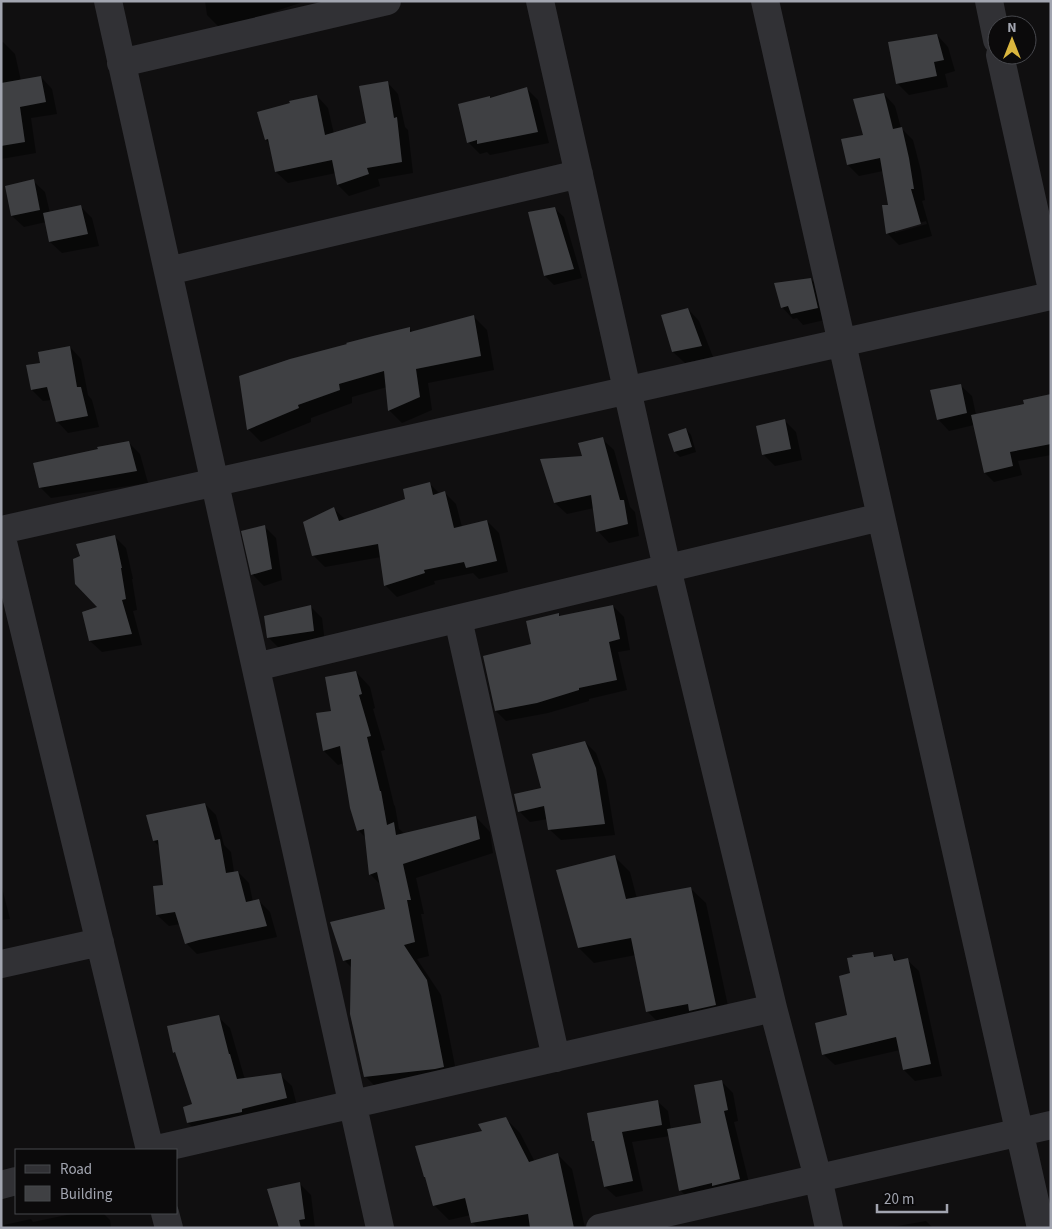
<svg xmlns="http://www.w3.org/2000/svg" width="1052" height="1229" font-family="'Source Sans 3',sans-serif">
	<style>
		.shadow { fill: #0007; fill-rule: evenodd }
		.building { fill: #3f4043 }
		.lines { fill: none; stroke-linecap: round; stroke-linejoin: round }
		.minor { stroke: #313135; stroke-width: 28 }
	</style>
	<rect width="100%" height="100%" fill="#100f10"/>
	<!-- shadow -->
	<path class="shadow" d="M205,1h98v1l-82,27 -14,-14z
		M937,35l11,12 7,24 -10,3 3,13 -39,8 -12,-12z
		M3,42l12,12 6,27 20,-4 11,12 5,25 -26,4 5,35 -35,6v-116z
		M387,82l11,12 7,33 3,3 5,43 -35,6 2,7 -31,10 -11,-11 -2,-12 -48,10 -12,-11 -5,-27 -5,-5 -8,-27 59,-17 11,12 6,26 33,-10z
		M526,88l12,12 11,43 -59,12 -3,-3 -7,2 -12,-12 23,-43z
		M884,94l11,12 6,22 12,12 8,31 4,29 -3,1 10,35 -33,9 -12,-12 2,-27 -6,-35 -24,5 -11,-11 16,-29zM926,221l1,3 -32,9v-3z
		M33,181l12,11 5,21 31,-6 11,11 7,28 -37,7 -12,-11 -4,-20 -22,5 -12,-11z
		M554,208l10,9 18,61 -28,7 -9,-9z
		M811,279l11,12 7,28 -26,6 -6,-7 -4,1 -11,-12z
		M688,309l11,12 14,36 -28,6 -12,-11z
		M474,317l13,13 7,40 -66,13 4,27 -30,13 -13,-13 -2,-23 -35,10v6l-41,15v4l-50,20 -13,-13 161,-101 4,4z
		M70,347l11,12 7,36 4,5 7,27 -31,6 -11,-12 -6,-21 -8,1 -11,-11 -4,-24 14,-2z
		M960,385l12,11 4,19 50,-10 25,-10v60l-33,6 4,14 -28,7 -9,-9 -11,-48 -25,6 -11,-12z
		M785,421l11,11 6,28 -27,6 -11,-11 -7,-28z
		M686,429l5,6 5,17 -16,5 -5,-5z
		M602,439l12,11 16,57 5,5 4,24 -30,7 -11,-12 -4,-23 -27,6 -12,-11 29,-46z
		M128,442l12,12 8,29 -97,15 -11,-11z
		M430,484l10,10 5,-1 11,11 6,23 25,-6 12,12 9,39 -29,7 -6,-6 -39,8 1,3 -38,13 -12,-12 -4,-28 -56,10 -12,-12 21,-46 12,11 61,-20z
		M265,527l11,11 6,42 -18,6 -12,-12z
		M115,537l11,11 7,31h-1l5,31 -4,1 9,34 -40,7 -12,-11 9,-33z
		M310,606l12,12 3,25 -45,6 -12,-12z
		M613,606l11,11 6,33 -12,2 9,38 -38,9v2l-41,12 -42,8 -10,-10 36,-66 27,-31 2,3z
		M356,672l14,15 5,21 -2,1 12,41 -4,1 13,54 1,1 4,23 6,5 71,-17 14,15 3,21 -77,25 8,36h-3l8,42 -12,3 24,36 17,86 -78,10 -15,-15 -13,-108 -8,-8 42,-50 -5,-25 -11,-11 -4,-36 -8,-8 -14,-67 -6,2 -14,-14 9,-39z
		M585,742l11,11 10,27 9,55 -54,5 -12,-11 -1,-10 -18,3 -11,-11 24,-22z
		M205,804l11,11 8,30 7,7 3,20h4l11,11 4,19 6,-1 11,11 7,25 -80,17 -11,-11 -6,-19 -11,2 -12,-11 8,-29 -5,-39 -6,-6z
		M615,857l15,15 7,27 53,-11 16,15 25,117 -69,6 -15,-15 -11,-56 -42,8 -15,-15z
		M1,884l9,35 -9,1z
		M872,953l5,5 15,-3 6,7 9,-2 12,11 23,105 -27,5 -11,-11 -4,-20 -65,15 -12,-11 26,-38 5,-58z
		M218,1017l12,11 15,52 35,-5 12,11 6,24 -98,24 -12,-11 6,-18 -16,-50 -4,-3z
		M721,1081l12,12 5,28 -4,1 17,69 -59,11 -12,-12 -10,-54 -38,6 11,49 -27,6 -11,-10 -9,-44 -3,-3 64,-39 11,10 3,19 32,-6z
		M505,1118l15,15 15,29 23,-7 14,14 13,59h-107l-6,-6 -1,-7 -22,5 -15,-15 -7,-25 -2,-3 59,-45z
		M299,1183l12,12 4,33h-35z
		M76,1213h27l7,7 1,8h-107v-3l27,-6 2,3z
		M926,1221l7,7h-41v-1z"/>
	<!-- building -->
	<path class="building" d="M937,34l7,26 -10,2 3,14 -41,8 -8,-42z
		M41,76l5,26 -26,5 5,35 -24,4v-63z
		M388,81l6,37 3,-1 5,45 -35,6 2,6 -32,11 -5,-25 -57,12 -7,-33 -3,1 -8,-28 33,-9 -1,-2 28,-6 8,40 41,-12 -7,-37z
		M527,87l11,45 -61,12v-4l-10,3 -9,-39 32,-8v2z
		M884,93l9,36 9,-2 7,31 5,31h-3l10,35 -35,10 -4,-29h6l-8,-47 -33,7 -6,-26 22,-4 -10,-36z
		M34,179l6,31 -29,6 -6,-30z
		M81,205l7,29 -39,8 -6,-29z
		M555,207l19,62 -30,7 -16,-64z
		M811,278l7,30 -27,6 -3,-8 -7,2 -7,-25z
		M688,308l14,38 -30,6 -11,-37z
		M474,315l7,41 -65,13 4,28 -32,14 -4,-40 -45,13 1,6 -42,15 1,3 -52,22 -8,-54 51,-17 57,-15 -1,-1 27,-7 37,-9v5z
		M70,346l7,41h4l7,29 -32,6 -9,-35 -16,3 -5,-25 14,-2 -2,-11z
		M961,384l6,29 -30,7 -7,-30z
		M1051,394v50l-41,8 3,14 -29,7 -13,-58 53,-11 -1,-4z
		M785,419l6,30 -29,6 -6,-29z
		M686,428l6,19 -18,5 -6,-18z
		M603,437l17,63h4l4,24 -32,8 -5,-37 -37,8 -14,-44 42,-3 -4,-13z
		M129,441l8,30 -98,17 -6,-25 65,-14 -1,-2z
		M430,482l3,13 12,-4 9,37 33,-8 10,41 -31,7 -2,-6 -40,8 1,3 -41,13 -6,-42 -66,12 -9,-34 31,-15 5,14 66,-22 -2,-10z
		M265,525l7,44 -21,6 -10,-44z
		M115,535l7,33h-1l5,31 -4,1 10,34 -43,7 -7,-29 15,-5 -22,-23 -2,-25 7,-3 -4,-12z
		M311,605l3,26 -47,7 -3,-22z
		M613,605l7,34 -11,3 8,38 -38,8v2l-42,13 -42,8 -12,-55 48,-12 -5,-23 33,-8v3z
		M356,671l6,23 -3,1 12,41 -4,1 13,54h1l6,34 7,-3 2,13 80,-19 4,23 -77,25 8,36h-4l8,42 -11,3 23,35 17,87 -9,2 -71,8 -14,-63 1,-55 -8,2 -13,-39 55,-13 -8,-37 -8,3 -5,-46 -7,2 -7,-23 -10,-62 -17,5 -7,-38 15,-2 -6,-34z
		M585,741l11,27 9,56 -57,6 -4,-24 -26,6 -4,-18 27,-6 -9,-34z
		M205,803l10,37 5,-1 6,34 12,-2 8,31 13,-3 8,27 -68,14 -14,4 -10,-32 -19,3 -3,-29 10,-1 -5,-45 -5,1 -7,-26z
		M615,855l11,44 65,-12 25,118 -27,6 -1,-7 -42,8 -15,-74 -53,10 -22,-78z
		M873,952l1,5 18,-3 2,7 14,-3 23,106 -28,6 -7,-33 -74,18 -7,-32 32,-8 -8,-39 11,-3 -3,-15 6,-1 -1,-2z
		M219,1015l10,39h1l7,25 44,-6 6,25 -45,11v3l-55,11 -4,-16 9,-3 -17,-52 -2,1 -6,-27z
		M722,1080l6,30 -4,1 16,68 -28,7v-3l-33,8 -12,-62 34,-6 -7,-38z
		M658,1100l4,25 -40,7 11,49 -29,6 -10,-46h-2l-5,-28z
		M506,1117l23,45 29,-9 16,75h-44l-2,-14 -57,9 -6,-25 -32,8 -8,-29h-1l-9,-31 67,-15 -4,-7z
		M300,1182l5,37 -6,1 2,8h-22l-12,-39z"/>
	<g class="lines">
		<!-- minor -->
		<path class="minor" d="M108,1l272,1227
			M540,1l127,567 106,440 45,170 11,50
			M765,1l276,1227
			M989,1l8,39
			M1000,55l51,230
			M121,63l266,-62
			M168,271l411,-97
			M1,530l1050,-234
			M1,534l149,616
			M458,619l98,439
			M256,667l625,-150
			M1,964l99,-22
			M153,1150l620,-142
			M1,1185l15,-4
			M165,1213l4,15
			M600,1228l451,-103"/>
	</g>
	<!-- border -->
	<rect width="1052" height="1229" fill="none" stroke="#a2a5b0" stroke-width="5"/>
	<!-- legend -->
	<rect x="15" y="1149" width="162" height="65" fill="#0b0a0b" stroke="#47484d"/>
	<rect x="25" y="1165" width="25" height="8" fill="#313135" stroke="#47484d"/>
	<text x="60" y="1174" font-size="15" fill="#a2a5b0">Road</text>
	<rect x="25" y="1186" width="25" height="15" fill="#3f4043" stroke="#47484d"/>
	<text x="60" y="1199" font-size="15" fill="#a2a5b0">Building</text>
	<!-- north arrow -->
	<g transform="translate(1012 40)"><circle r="24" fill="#0b0a0b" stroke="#47484d"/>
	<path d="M0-4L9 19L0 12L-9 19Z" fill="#dab63e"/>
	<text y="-8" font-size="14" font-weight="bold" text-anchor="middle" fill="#a2a5b0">N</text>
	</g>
	<!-- scale -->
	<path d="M877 1204v8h70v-8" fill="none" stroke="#a2a5b0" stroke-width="2.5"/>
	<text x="884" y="1204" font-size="15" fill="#a2a5b0" stroke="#0b0a0b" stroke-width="4" paint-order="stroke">20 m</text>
</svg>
